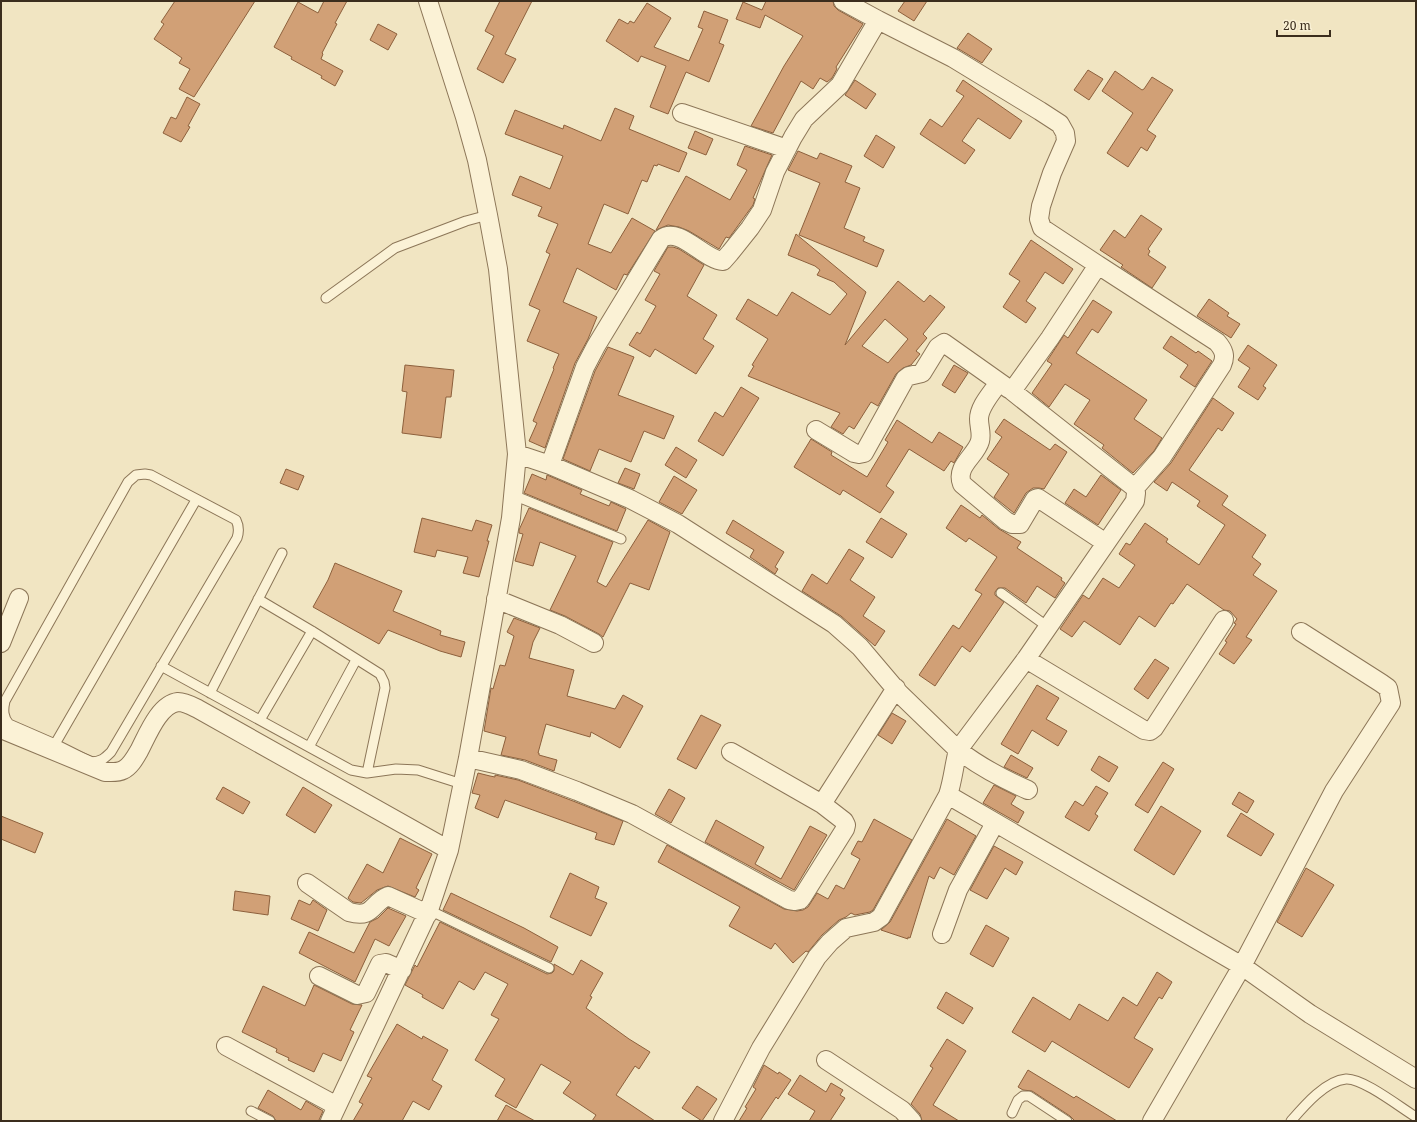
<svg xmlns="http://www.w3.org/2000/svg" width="1417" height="1122" font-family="'Noto Serif',serif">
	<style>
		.building { fill: #d1a076; stroke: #8d603c; fill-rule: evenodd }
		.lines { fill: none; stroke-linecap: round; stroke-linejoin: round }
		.lane-casing { stroke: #8c7658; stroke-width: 11 }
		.street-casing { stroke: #8c7658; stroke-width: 20 }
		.lane { stroke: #fbf2d6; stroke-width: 9 }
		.street { stroke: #fbf2d6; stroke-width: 18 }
	</style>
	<rect width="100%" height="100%" fill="#f1e5c2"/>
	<!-- building -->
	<path class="building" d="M175,1h80l-61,96 -15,-8 11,-20 -11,-6 3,-5 -28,-19 10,-15 -3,-2z
		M324,1h23l-12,22 2,1 -15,29 1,1 -2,5 22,12 -8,15 -14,-8 1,-2 -31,-17 1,-2 -18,-10 24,-45 20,11z
		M500,1h32l-27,53 11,5 -13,24 -26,-14 17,-33 -9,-5z
		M766,1h67l1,5 4,4 25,14 -27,43 1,2 -5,9 -5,4 -7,-4 -7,11 -12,-8 -28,52 -22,-7 33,-60 19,-30 -38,-21 -5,13 -24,-9 7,-17 19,8z
		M905,1h22l-13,20 -16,-10z
		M647,3l24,15 -17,29 35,14 14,-32 -5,-2 6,-16 24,9 -9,23 5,2 -15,37 -23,-10 -18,42 -18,-7 16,-41 -25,-10 -3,6 -32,-21 13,-22 9,5 2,-3 4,2z
		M378,24l19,10 -9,16 -18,-10z
		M968,33l24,16 -10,14 -25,-15z
		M1088,70l15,9 -14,21 -15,-10z
		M1115,71l27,19 2,-1 8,-12 21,13 -26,40 9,6 -9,15 -6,-4 -13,20 -21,-14 26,-40 -31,-22z
		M855,80l21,14 -10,15 -21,-14z
		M963,80l59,41 -12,18 -32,-21 -16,23 13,9 -10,14 -45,-30 10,-15 12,8 22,-31 -8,-5z
		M187,97l13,7 -12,22 2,1 -9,15 -18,-9 8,-16 5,2z
		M615,108l19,8 -5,13 58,24 -8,19 -21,-8 -1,2 -3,-1 -7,17 -5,-2 -14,34 -24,-10 -16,40 23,9 21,-35 23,13 -28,44 -3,-1 -8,16 -39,-22 -14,34 34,15 -9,22 -13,24 -30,85 -16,-7 8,-18 -4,-2 21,-52 -1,-1 6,-14 -32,-13 13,-31 -11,-5 21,-51 -4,-2 12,-28 -20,-8 4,-9 -30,-12 8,-19 30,13 13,-33 -58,-22 10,-24 48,19 1,-4 37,16z
		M695,131l18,8 -7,16 -18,-7z
		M876,135l19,12 -12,21 -19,-12z
		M745,146l27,9 -19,43 2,1 -2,6 -24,33 -3,-1 -7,12 -30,-18 -10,-4 -11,-2 -12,5 30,-54 44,24 17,-30 -10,-5z
		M798,151l19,8 3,-6 32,13 -7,16 15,6 -16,40 21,9 -2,4 21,9 -7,17 -78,-32 21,-52 -32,-13z
		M1141,215l21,14 -14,20 2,2 -2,4 18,12 -14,21 -31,-21 2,-2 -23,-15 14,-20 11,8z
		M796,234l70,58 -21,53 53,-64 26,21 6,-7 15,12 -22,27 4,4 -11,13 4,3 -9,11 -8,3 -7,6 -18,32 -7,-4 -17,27 -5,-3 -6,8 -12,-7 9,-14 -92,-37 6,-10 -2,-1 16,-26 -32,-20 12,-20 29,17 15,-24 38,23 17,-21 -13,-12 -17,-7 3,-5 -5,-4 -27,-11zM885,319l23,20 -20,24 -26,-17z
		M1031,240l42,29 -10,15 -18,-12 -19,29 10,7 -10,15 -23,-16 17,-26 -11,-7z
		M668,247h5l6,2 25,16 -17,31 30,19 -14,24 11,7 -18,28 -41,-25 -5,8 -21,-12 8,-13 3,2 16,-28 -11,-6 15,-26 -6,-3z
		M1209,299l20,14 -2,3 13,8 -9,14 -34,-22z
		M1093,300l19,12 -14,21 -6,-4 -16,24 71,47 -13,19 28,19 -8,13 -21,22 -31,-25 2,-3 -30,-21 16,-24 -25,-16 -16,23 -17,-14 20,-29 -5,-3 17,-26 4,3z
		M1171,336l25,17 2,-2 14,10 -17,26 -15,-10 8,-12 -25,-17z
		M1248,345l29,20 -14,21 3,2 -8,12 -20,-13 12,-19 -12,-8z
		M608,347l26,10 -16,38 56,21 -10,23 -20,-8 -13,31 -32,-13 -9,22 -27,-12 32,-88z
		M405,365l49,5 -3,27h-5l-5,41 -39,-5 5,-41 -5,-1z
		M954,365l14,8 -13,20 -13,-8z
		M741,387l18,11 -36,58 -25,-15 17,-29 8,5z
		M1213,398l21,15 -12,18 -4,-3 -29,42 39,26 -6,9 44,30 -14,22 9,7 -8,11 24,16 -31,46 6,3 -18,24 -15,-10 8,-12 -2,-1 11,-17 -2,-1 3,-4 -7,-8 -6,-1 -37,-26 -14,20 -2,-1 -16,24 -16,-11 -19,29 -36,-24 -12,16 -12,-8 23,-34 6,4 14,-21 16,10 16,-23 -16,-11 7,-11 4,2 15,-22 23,16 -2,3 33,23 26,-40 -28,-19 3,-5 -28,-19 -5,9 -13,-9 17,-19z
		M1004,419l46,31 5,-6 12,8 -23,37 -5,-1h-6l-7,5 -12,20 -20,-16 15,-23 -22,-15 15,-22 -7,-5z
		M897,420l35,23 7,-11 24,15 -9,16 -3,-2 -7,10 -35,-22 -23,37 8,6 -14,21 -37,-23 -3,5 -46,-28 17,-28 21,13 -1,3 36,22 21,-35 -3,-2z
		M676,447l21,13 -11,18 -21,-13z
		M625,468l15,6 -6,15 -16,-6z
		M286,469l18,7 -6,14 -18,-7z
		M532,474l14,6 1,-5 35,15 -2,4 29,12 2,-4 15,7 -9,22 -93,-38z
		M1101,475l20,15 -23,35 -33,-22 9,-14 12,8z
		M674,476l23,14 -15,24 -23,-12z
		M961,505l19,13 2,-3 17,14 22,13 -4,6 45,30 -1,2 4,3 -10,15 -18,-12 -11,17 -21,-15h-7l-3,4v3l9,7 -34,50 -8,-6 -27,40 -16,-11 34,-50 6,4 23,-35 -7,-4 22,-33 -28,-19 -3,4 -20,-14z
		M529,508l84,34 -16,40 9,5 42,-67 22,12 -21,58 -19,-7 -27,54 -4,-3 -34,-18 -15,-6 26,-54 -36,-14 -7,24 -18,-5 8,-27 -4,-1v-3z
		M422,518l50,13 4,-11 16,5 -5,16h2l-10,36 -16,-4 5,-16 -31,-7 -2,7 -21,-5z
		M881,518l26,16 -15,24 -26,-16z
		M733,520l51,32 -9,15 3,2 -3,5 -25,-17 4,-7 -28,-17z
		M849,549l15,9 -14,22 25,17 -12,19 22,15 -10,15 -34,-30 -39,-25 10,-17 15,10z
		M335,563l67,28 -9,20 48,20 -1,4 25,7 -4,15 -21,-6 -52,-21 -9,14 -66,-37 15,-27z
		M514,618l26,10 -7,14 -4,16 45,12 -7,26 48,13 8,-14 20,11 -23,42 -29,-16 -1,5 -44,-13 -8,29h1v2l18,5 -3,11 -29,-11 -24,-5 5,-18 -22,-6 7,-43 2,1 7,-24 5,1 9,-30 -7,-4z
		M1155,659l14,9 -21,31 -14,-10z
		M1037,685l22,13 -13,21 21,12 -9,15 -26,-16 -14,24 -17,-10z
		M892,713l14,8 -14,23 -14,-9z
		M701,715l20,10 -25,44 -19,-10z
		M1011,755l22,13 -6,10 -23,-11z
		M1099,756l19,11 -9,15 -18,-12z
		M1163,762l11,7 -26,44 -13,-8z
		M478,773l12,3 5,1v-2l23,5 55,21 50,20 -9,24 -19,-6 2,-6 -92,-33 -7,18 -23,-10 5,-13 -8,-2z
		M994,785l22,11 -5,8 13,8 -6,11 -35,-20z
		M1096,786l12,7 -13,21 3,2 -9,15 -24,-14 10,-16 8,5z
		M223,787l27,15 -7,12 -27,-15z
		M303,787l29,18 -17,28 -29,-18z
		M669,789l16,9 -14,25 -16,-9z
		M1239,792l15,9 -7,12 -15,-9z
		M1161,806l40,25 -27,44 -40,-25z
		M1241,813l33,21 -13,22 -34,-20z
		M1,816l42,17 -8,20 -34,-14z
		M874,819l38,21 -39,70 -3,2 -15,3 -4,-2 -5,4 -7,3 -17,15 -14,17 -2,-1 -13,12 -18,-20 -4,6 -42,-23 11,-19 -82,-45 9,-17 117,64 13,2 6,-1 5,-3 9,-14 11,6 8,-14 8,4 16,-30 -9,-5 7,-13 4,1z
		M947,819l29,17 -22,39 -14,-8 -6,12 -5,-3 -19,62 -2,-1v2l-27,-9 9,-8z
		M716,820l48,27 -9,17 26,15 29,-53 17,9 -33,55 -89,-48z
		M400,838l32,16 -16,34 3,2 -4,7 -27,-11 -11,4 -16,13 -8,-1 -5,-4 19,-34 16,9z
		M994,846l29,16 -7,13 -11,-7 -18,31 -17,-9z
		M1306,868l28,17 -32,52 -25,-15z
		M570,873l29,14 -4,11 12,5 -16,33 -41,-19z
		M235,891l35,5 -2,19 -35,-5z
		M451,893l73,35 34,19 -7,15 -108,-52z
		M299,900l11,5 3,-5 14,10 -9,21 -27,-12z
		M388,908l18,8 -17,30 -14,-7 -20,43 -56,-29 10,-21 45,21 16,-31 8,-4z
		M440,922l107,52 5,-1 2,-2v-7l19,11 8,-15 22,13 -13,23 2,1 -6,11 43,31 21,13 -11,17 -4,-3 -19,29 39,26h-63l4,-6 -33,-22 8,-11 -30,-18 -25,44 -21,-12 10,-17 -30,-19 24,-41 -8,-4 17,-31 -23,-12 -11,18 -15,-9 -16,28 -21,-12 1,-2 -18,-10 10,-20 2,2z
		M986,925l23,13 -16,29 -23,-13z
		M1157,972l15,10 -10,17 -3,-2 -25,41 19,11 -24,39 -77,-47 -7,11 -33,-20 21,-35 37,23 9,-16 29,17 15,-24 14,9z
		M314,985l38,19 10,1 -12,25 4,2 -13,29 -18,-8 -9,19 -26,-12 1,-2 -13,-6 1,-3 -35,-17 21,-46 42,20z
		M946,992l27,16 -10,16 -26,-16z
		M397,1024l25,15 1,-3 25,14 -16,30 10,6 -13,24 -16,-9 -11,20h-49l10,-17 -4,-2 13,-24 -5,-2z
		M947,1039l19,12 -33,54 26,16h-37l-2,-7 -9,-10 22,-36 -3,-2z
		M764,1065l14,9 1,-2 12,8 -13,19 -2,-2 -16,24h-21l8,-13 -2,-1 11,-18 -3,-2z
		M1028,1070l46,28 2,-2 41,25h-42l-5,-5 -38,-25 -9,-1 -5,-3z
		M800,1075l26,17 5,-9 12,7 -3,5 5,3 -15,23h-21l6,-10 -27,-17z
		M697,1086l20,13 -15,22 -20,-13z
		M268,1090l33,20 5,-9 17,10 -4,9 1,1h-44l-3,-5 -15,-8z
		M506,1105l29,16h-38z"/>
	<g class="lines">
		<!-- lane casing -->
		<g class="lane-casing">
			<path id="lane" d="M326,298l69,-50 71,-27 22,-6
				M145,474l6,1 85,45c3,6 3,12 1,18l-126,214c-6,6 -10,10 -20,10l-36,-18 -46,-20c-6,-7 -6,-14 -4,-23l123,-219 8,-7z
				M513,495l108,44
				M1001,593l47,34
				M258,599l54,32 68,43 4,8 1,6 -18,85
				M161,666l190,104 16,3 29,-4 22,1 44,14
				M210,693l72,-140
				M260,720l52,-89
				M55,744l141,-244
				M309,747l47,-87
				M429,910l120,58
				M251,1111l19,10
				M1012,1113l6,-13 5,-4h6l38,25
				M1291,1121c13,-15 34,-40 55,-42 17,-1 55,29 70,38"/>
		</g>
		<!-- street casing -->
		<g class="street-casing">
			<path id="street" d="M878,20l75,38 87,53 20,13 5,9 1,8 -14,32 -11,33 -2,13 3,9 56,37 -48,73 -38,53 123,97 1,5 -1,8 -109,158 -68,91c22,17 45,29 70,40
				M682,113l105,36
				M1098,265l119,77c7,8 9,14 5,23l-60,92 -27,31
				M999,382c-7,11 -20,24 -20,37 0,8 3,14 1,22 -4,15 -25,25 -18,43l44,37 6,3h8l15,-25 3,-1 68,45
				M816,430l38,23 5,1 5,-1 41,-74 4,-3 13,-3 16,-26 6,-4 65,46
				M517,454l33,11 80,34 48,25 156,100 26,23 39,46 59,57c-4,15 -5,30 -10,45l294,171 68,48 106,65
				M550,465l35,-98 11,-21 65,-107c18,-14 43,21 62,22l7,-8 20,-25 12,-18 13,-38 18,-35 11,-18 36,-34 38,-65 -35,-19
				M496,599l64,26 34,18
				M1,643l18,-45
				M1026,659l118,71 6,1 4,-3 70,-108
				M1,729l104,43c6,0 12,1 18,-2 7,-3 12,-12 16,-19 8,-15 20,-47 39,-49 7,0 14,4 20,7l251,141
				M731,752l91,52 74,-116
				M468,758l53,12 56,21 55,23 157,86 6,1 5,-1 3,-4 42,-67 1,-4 -2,-4 -22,-17
				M307,883l42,29c25,7 22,-9 39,-16l40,18
				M942,934l16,-44 37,-67
				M319,976l38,19 9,-2 14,-29 6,-1 16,7
				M226,1046l111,60
				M826,1060l76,50 10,11
				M330,1121l99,-211 20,-60 19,-92 43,-240 6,-64 -19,-185 -10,-54 -11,-55 -12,-43 -37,-116
				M723,1121l38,-73 56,-91 13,-15 16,-14 28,-6 7,-5 67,-122
				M1152,1121l90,-155 92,-175 57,-88 -3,-15 -7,-5 -80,-51"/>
		</g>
		<!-- lane -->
		<use href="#lane" class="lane"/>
		<!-- street -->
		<use href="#street" class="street"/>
	</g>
	<!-- border -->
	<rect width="1417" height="1122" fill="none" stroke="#3b2d1d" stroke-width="4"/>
	<!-- scale -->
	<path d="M1277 30v6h53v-6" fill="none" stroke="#3b2d1d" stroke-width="2"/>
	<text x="1283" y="30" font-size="12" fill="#3b2d1d" stroke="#f8efd3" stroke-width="3" paint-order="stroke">20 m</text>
</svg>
